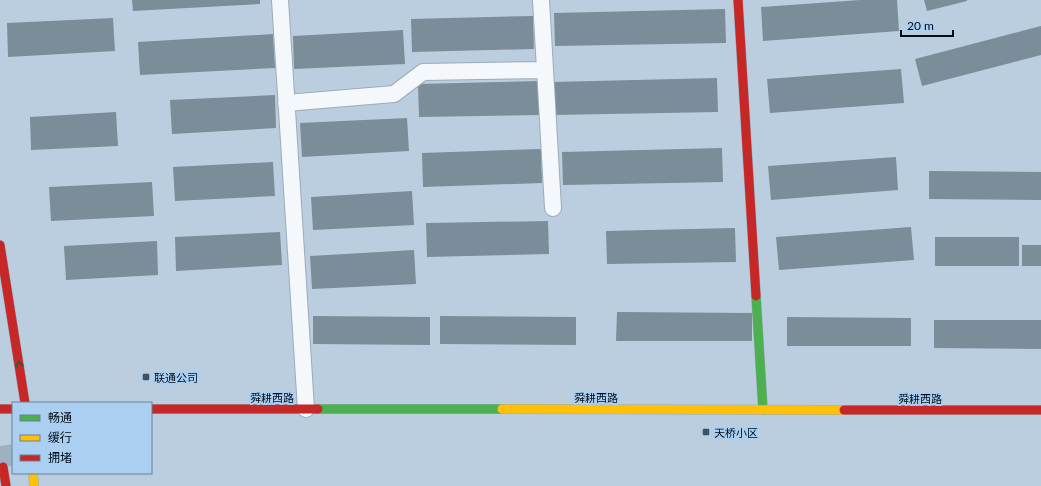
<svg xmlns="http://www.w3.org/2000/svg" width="1041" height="486" font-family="Lato,'Noto Sans SC',sans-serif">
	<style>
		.building { fill: #7a8d98 }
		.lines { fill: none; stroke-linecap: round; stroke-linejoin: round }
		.secondary-tunnel { stroke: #9eb1c2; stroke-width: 22; stroke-dasharray: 22 11; stroke-linecap: butt }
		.street-casing { stroke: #9babb9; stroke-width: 18 }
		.fast-casing { stroke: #9babb9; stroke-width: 10 }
		.slow-casing { stroke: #9babb9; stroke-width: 10 }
		.jam-casing { stroke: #9babb9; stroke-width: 10 }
		.street { stroke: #f5f8fa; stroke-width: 16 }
		.fast { stroke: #4caf50; stroke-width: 9 }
		.slow { stroke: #ffc107; stroke-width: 9 }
		.jam { stroke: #c62828; stroke-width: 9 }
		.oneway { stroke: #275e34 }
		.poi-dot { fill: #42515e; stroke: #aacff0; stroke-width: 1.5 }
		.labels { text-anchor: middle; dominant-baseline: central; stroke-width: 4; stroke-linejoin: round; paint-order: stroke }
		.poi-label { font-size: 11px; fill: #020d18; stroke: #aacff0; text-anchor: start }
		.street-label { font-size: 11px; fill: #020d18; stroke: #aacff0 }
	</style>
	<rect width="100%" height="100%" fill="#bacee0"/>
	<!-- building -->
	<path class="building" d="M132,0h128v4l-127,7z
		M860,0h37l2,31 -136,10 -2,-34z
		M924,0h43v1l-40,10z
		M725,9l1,34 -171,3 -1,-33z
		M533,16l1,33 -122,3 -1,-33z
		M113,18l2,33 -107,6 -1,-34z
		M1041,26v29l-119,31 -7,-27z
		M403,30l2,34 -111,5 -1,-33z
		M273,34l2,34 -135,7 -2,-33z
		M901,69l3,34 -134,10 -3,-34z
		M717,78l1,34 -164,3 -1,-33z
		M539,81l1,34 -121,2 -1,-33z
		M275,95l1,33 -104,6 -2,-34z
		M116,112l2,34 -87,4 -1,-33z
		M407,118l2,33 -107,6 -2,-34z
		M722,148l1,34 -160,3 -1,-33z
		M541,149l1,34 -119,4 -1,-34z
		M896,157l2,33 -127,10 -3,-34z
		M273,162l2,34 -100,5 -2,-34z
		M929,171l112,1v28l-112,-1z
		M152,182l2,34 -103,5 -2,-34z
		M412,191l2,34 -101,5 -2,-33z
		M548,221l1,33 -122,3 -1,-34z
		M911,227l3,33 -135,10 -3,-33z
		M735,228l1,34 -129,2 -1,-33z
		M280,232l2,33 -106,6 -1,-34z
		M935,237h84v29h-84z
		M157,241l1,34 -92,5 -2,-34z
		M1022,245h19v21h-19z
		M414,250l2,34 -104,5 -2,-33z
		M617,312l135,1v28h-136z
		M313,316l117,1v28l-117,-1z
		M440,316l136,1v28l-136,-1z
		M787,317l124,1v28h-124z
		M934,320h107v29l-107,-1z"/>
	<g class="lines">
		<!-- secondary-tunnel -->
		<path class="secondary-tunnel" d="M0,446l3,21"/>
		<!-- street casing -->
		<g class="street-casing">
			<path id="street" d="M280,0l26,409
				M541,0l12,208
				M286,103l108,-9 29,-22 122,-2"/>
		</g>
		<!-- fast casing -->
		<g class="fast-casing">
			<path id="fast" d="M756,296l7,114
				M318,409h184"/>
		</g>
		<!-- slow casing -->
		<g class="slow-casing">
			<path id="slow" d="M502,409l342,1
				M33,473l1,13"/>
		</g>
		<!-- jam casing -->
		<g class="jam-casing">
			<path id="jam" d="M738,0l18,296
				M0,245l25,158
				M0,409h13
				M151,409h167
				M844,410h197
				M3,467l3,19"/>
		</g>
		<!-- street -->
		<use href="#street" class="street"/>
		<!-- fast -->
		<use href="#fast" class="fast"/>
		<!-- slow -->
		<use href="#slow" class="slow"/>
		<!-- jam -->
		<use href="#jam" class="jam"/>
	</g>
	<!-- one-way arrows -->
	<defs><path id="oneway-chevron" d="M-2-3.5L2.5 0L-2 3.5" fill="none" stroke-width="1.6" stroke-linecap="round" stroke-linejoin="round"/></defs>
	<use class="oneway" href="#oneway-chevron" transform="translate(19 364) rotate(-99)"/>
	<!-- markers -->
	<g class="poi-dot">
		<rect x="142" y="373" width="8" height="8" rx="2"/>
		<rect x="702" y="428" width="8" height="8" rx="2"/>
	</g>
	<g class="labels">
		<!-- poi labels -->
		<g class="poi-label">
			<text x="154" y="377">联通公司</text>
			<text x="714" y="432">天桥小区</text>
		</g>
		<!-- street labels -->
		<g class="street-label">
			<text x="272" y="397">舜耕西路</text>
			<text x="596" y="397">舜耕西路</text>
			<text x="920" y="398">舜耕西路</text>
		</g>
	</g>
	<!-- legend -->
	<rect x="12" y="402" width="140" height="72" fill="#aacff0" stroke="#67819a"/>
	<rect x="20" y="415" width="20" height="6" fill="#4caf50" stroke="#67819a"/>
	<text x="48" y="422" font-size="12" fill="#020d18">畅通</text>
	<rect x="20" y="435" width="20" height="6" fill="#ffc107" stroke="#67819a"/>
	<text x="48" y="442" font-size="12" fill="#020d18">缓行</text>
	<rect x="20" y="455" width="20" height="6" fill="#c62828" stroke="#67819a"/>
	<text x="48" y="462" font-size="12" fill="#020d18">拥堵</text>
	<!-- scale -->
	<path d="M901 30v6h52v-6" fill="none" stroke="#020d18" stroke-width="2"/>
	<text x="907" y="30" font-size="12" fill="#020d18" stroke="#aacff0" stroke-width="3" paint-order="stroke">20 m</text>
</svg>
